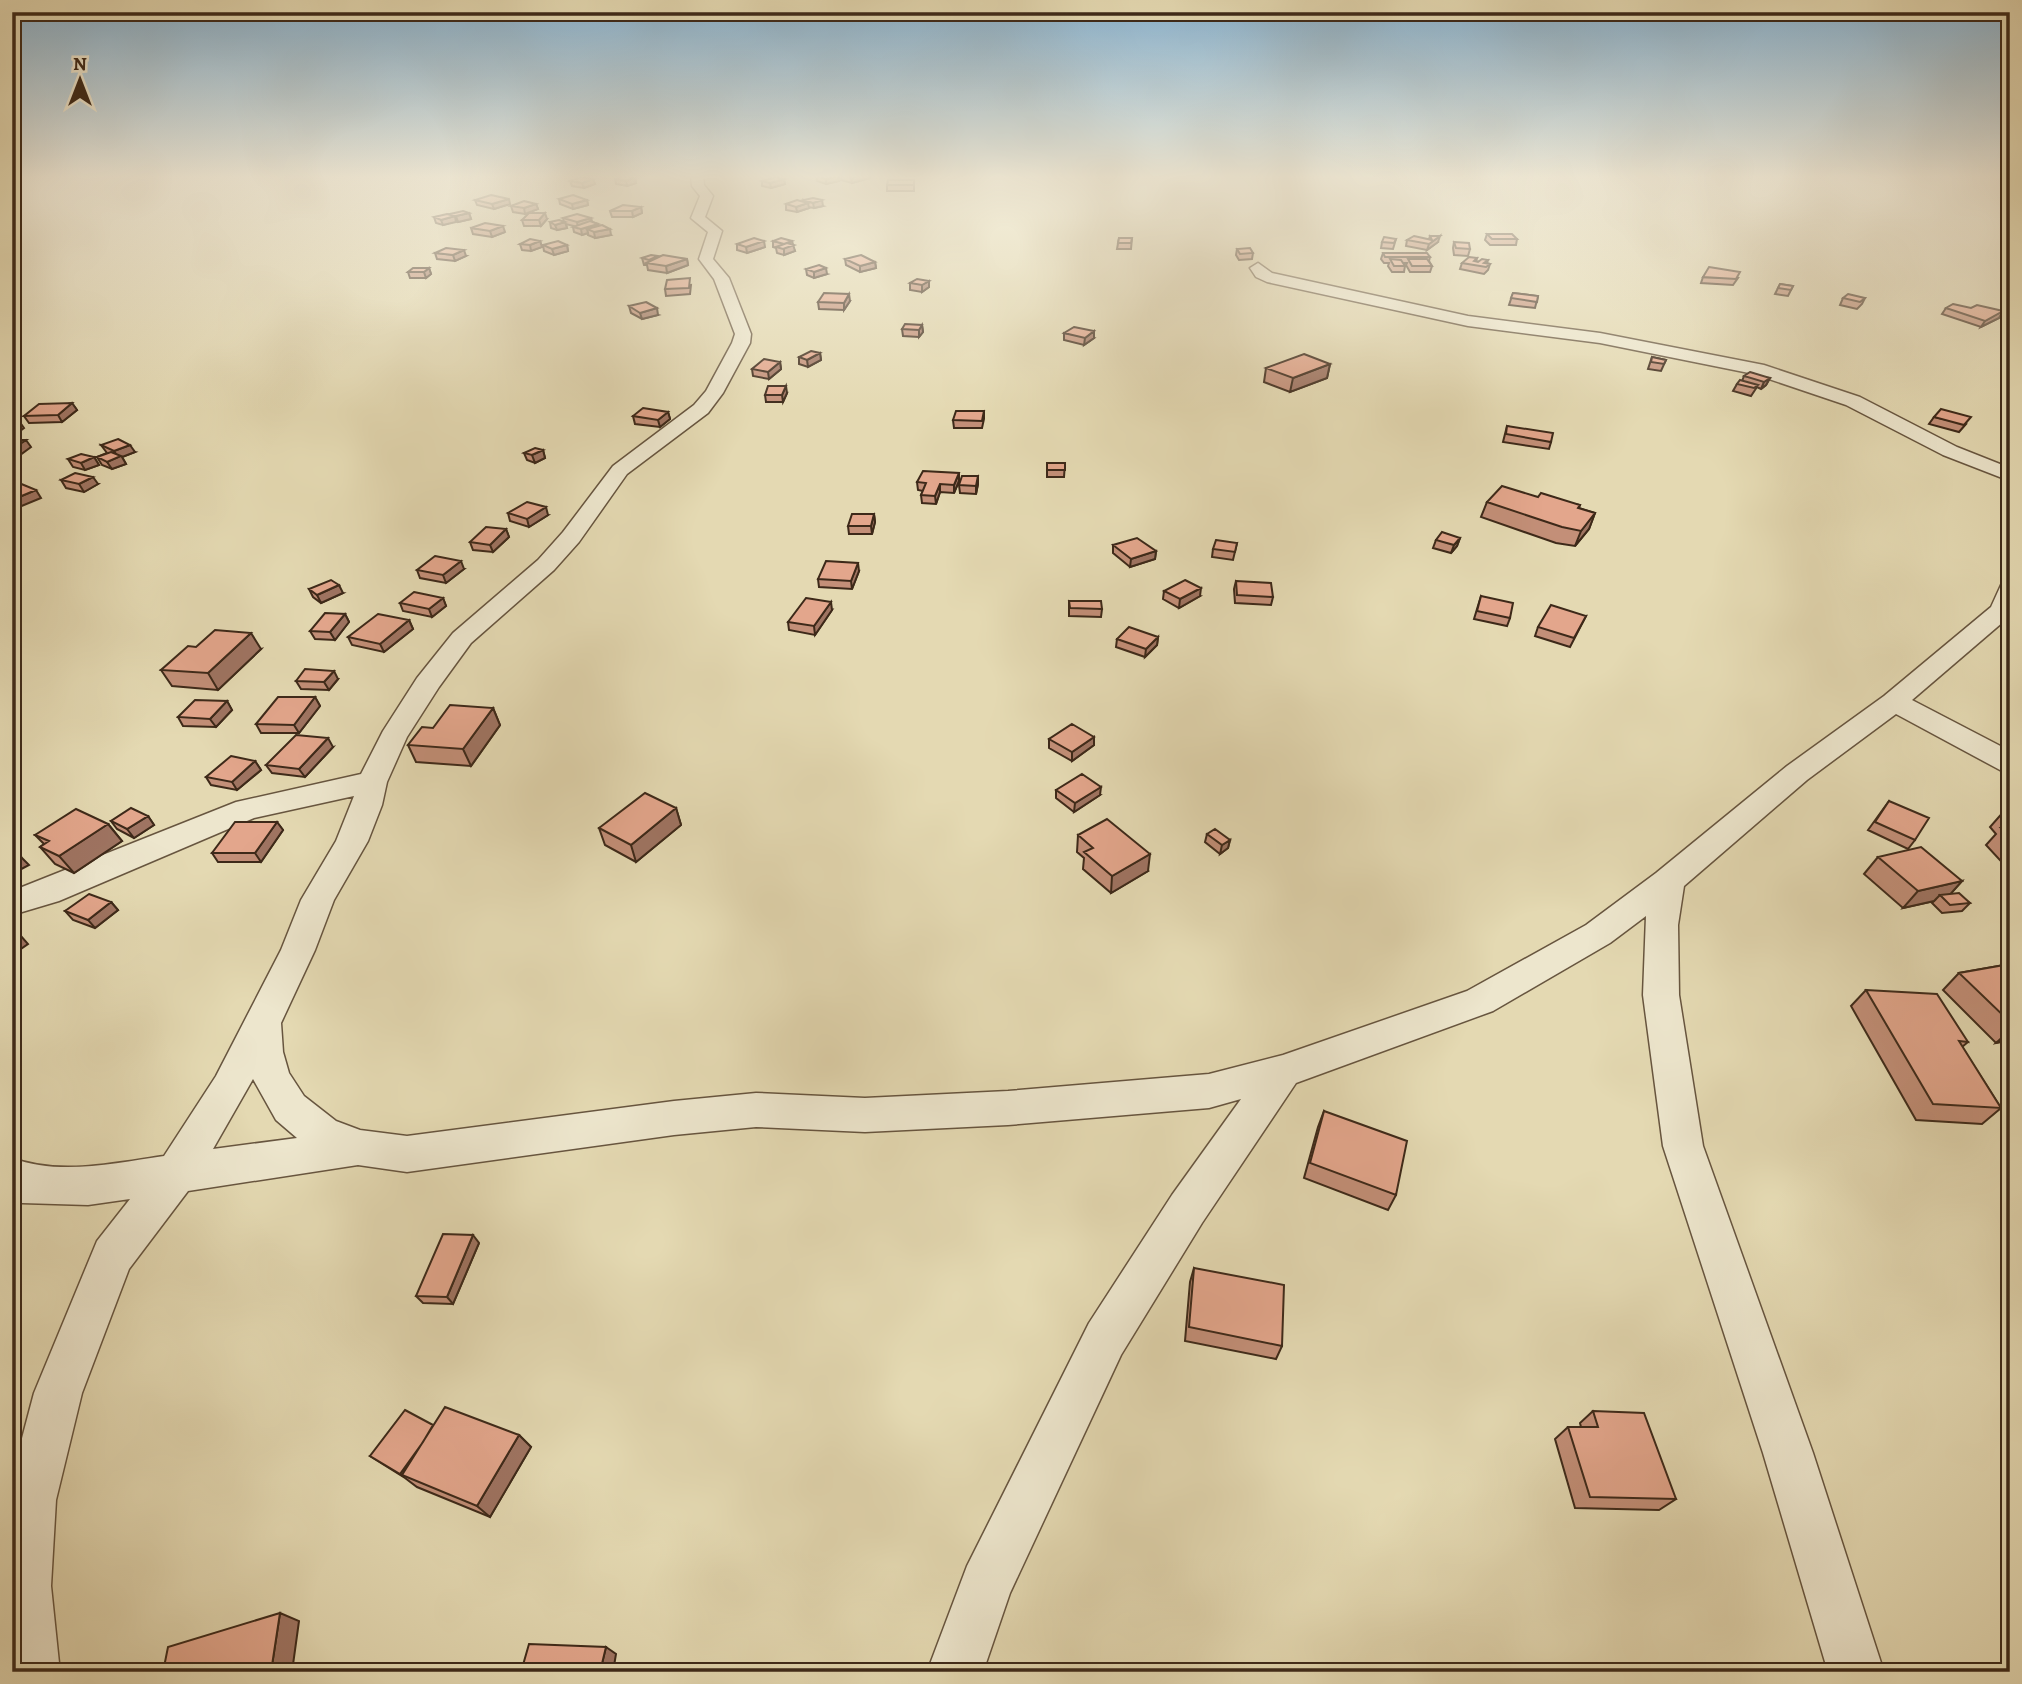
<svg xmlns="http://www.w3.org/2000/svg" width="2022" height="1684" font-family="Alegreya,serif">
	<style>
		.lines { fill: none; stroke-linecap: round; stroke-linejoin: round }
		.street-casing { stroke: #67553f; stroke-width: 3 }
		.street { fill: #ede6cd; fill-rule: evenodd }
		.wall { fill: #c38f78; stroke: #3d2919; stroke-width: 2 }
		.shaded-wall { fill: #9f7462; stroke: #3d2919; stroke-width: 2 }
		.building { fill: #e3a68c; stroke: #3d2919; stroke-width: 2 }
	</style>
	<rect width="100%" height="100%" fill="#e4d9b2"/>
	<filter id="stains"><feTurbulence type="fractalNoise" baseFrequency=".00286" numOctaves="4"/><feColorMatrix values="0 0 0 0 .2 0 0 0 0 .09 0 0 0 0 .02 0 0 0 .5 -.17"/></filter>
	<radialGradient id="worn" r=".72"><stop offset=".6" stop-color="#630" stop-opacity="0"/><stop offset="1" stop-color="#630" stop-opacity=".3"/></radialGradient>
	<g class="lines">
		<!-- street casing -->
		<g class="street-casing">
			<path id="street" d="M691,175h12l1,10 9,11 -8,21 17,14 -9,28 16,19 22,56 -1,9 -27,50 -15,20 -81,61 -48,68 -25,28 -83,73 -32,44 -32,50 -20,45 -5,23 -14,36 -34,59 -19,50 -34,73 2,29 6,21 15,23 32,25 24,9 47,6 267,-35 82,-8 109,5 143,-7 201,-17 74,-19 184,-64 119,-66 70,-52 131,-107 97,-70 107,-89 10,-22 9,-2v33l-98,84 98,51v22l-10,-3 -104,-56 -89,66 -123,106 -6,39 1,70 24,151 110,307 71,219h-56l-65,-219 -100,-307 -20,-151 3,-79 -36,27 -117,68 -197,72 -94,140 -81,132 -111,238 -27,79h-56l40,-106 122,-243 83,-128 69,-96 -32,9 -201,17 -143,7 -109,-5 -82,8 -267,37 -49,-7 -170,26 -59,78 -47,124 -26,107 -5,86 8,77 -3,9h-44v-196l22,-83 63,-152 33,-42 -42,6 -66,-2 -10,-4v-41c47,18 103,5 152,-2l52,-80 65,-126 20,-50 35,-59 18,-45 -100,22 -195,83 -47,14v-24l224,-89 125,-28 22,-43 34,-53 36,-45 85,-73 25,-28 50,-66 81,-61 12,-14 26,-48 3,-9 -21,-55 -15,-20 9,-27 -17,-14 9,-22 -8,-10zM253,1079l23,41 21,18 -84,11z
				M1258,263l14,10 196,43 132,17 164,32 96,32 97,50 53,21v13l-67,-26 -97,-50 -92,-31 -154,-31 -132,-17 -201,-44 -11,-5 -6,-9z"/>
		</g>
		<!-- street -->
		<use href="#street" class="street"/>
	</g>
	<!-- wall -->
	<path class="wall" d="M840,175h30v3l-18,5 -11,-3z
		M816,176h22l1,5 -13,3 -9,-3z
		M635,177l1,6 -9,3 -11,-2 -1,-5z
		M593,179l2,5 -11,4 -12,-2 -2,-5z
		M784,179l1,5 -14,4 -9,-2v-5z
		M914,180v11h-27v-6z
		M559,199l28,1 1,5 -15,4 -13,-5z
		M475,200l35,4 -16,5 -17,-4z
		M804,200l19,6 -9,2 -6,-1 1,1 -12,4 -11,-2v-6l19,-2z
		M536,204l2,5 -13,5 -12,-2 -2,-6z
		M641,207l1,6 -9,4h-21l-2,-6z
		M469,213l2,6 -13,3 -2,-1 -13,4 -7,-2 -2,-6z
		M563,218h28l1,4 6,2v2l13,9 -16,3 -7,-3v-2l-6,2 -8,-3 -1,-5 1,-1 -8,-2 1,4 -10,2 -6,-2 -1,-6h14z
		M547,219l-6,7h-17l-2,-6z
		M471,228l34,4 -13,5 -19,-3z
		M1487,234l30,5 -1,6h-26l-5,-5z
		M1430,236l8,6 -11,8 -21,-4 1,-6 22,-1z
		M1119,238h13l-1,11h-14z
		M1396,239l-3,10 -12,-1 1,-6z
		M540,241l2,6 -11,4 -9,-1 -2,-6z
		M773,241l19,4 3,6 -11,4 -7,-2 -1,-5 -3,-1z
		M1454,242l16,7 -2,7 -14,-1 -1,-7z
		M737,244l28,3 -18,6 -10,-3z
		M543,245h24l1,6 -14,4 -10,-4z
		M1237,249l16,4 -1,6 -13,1 -3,-5z
		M435,253l31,3 -11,5 -18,-2z
		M1383,253l47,4 -1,4 3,5 -2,6h-20l-4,-7 1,-2h-4l2,3 -1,6h-12l-4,-6 1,-3h-5l-3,-4z
		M658,257l29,2 1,6 -21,8 -19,-3 -1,-5h-3l-2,-7z
		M1477,258l-1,4 12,-2 -1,3 3,1 -2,6 -4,4 -24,-5 2,-6z
		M845,259l30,3 1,6 -16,4 -14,-7z
		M429,268l2,6 -5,4h-16l-2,-6z
		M806,269l21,5 -13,4 -7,-3z
		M1703,277l35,1 -5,7 -32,-2z
		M929,281v6l-7,5 -12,-2v-7z
		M1780,284l13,2 -5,10 -13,-2z
		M691,285l-1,9 -24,2 -1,-7z
		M1513,293l25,3 -3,12 -26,-3z
		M1843,298h22l-3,6 -5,5 -17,-4z
		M850,301l-6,9 -25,-1 -1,-7z
		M629,306l29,9 -16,4 -11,-6z
		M1946,308l53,10 -18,9 -39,-13z
		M922,325l1,7 -4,5 -16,-1 -1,-7z
		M1064,333l30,5 -10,7 -20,-5z
		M820,353l1,7 -13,7 -9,-3v-7z
		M1652,357l14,3 -5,11 -13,-2z
		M780,362l1,7 -12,10 -16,-3 -1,-7z
		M1330,364l-3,14 -37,14 -26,-10 2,-14z
		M1744,376l26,2 -4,7 -5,4 -4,-2 -6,9 -18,-5 4,-7 5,-3z
		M787,393l-4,9h-17l-1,-7z
		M72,403l5,7 -15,12 -33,1 -5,-7z
		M984,411v8l-2,9h-28l-1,-8z
		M668,412l2,7 -10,8 -25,-3 -2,-8z
		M1934,417l32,7 -7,8 -30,-8z
		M1507,426l44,16 -2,7 -46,-7z
		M101,445l34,7 -13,5 4,7 -14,5 -10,-4 -5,-8 10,-4z
		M543,450l2,8 -10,5 -8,-3 -3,-7z
		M94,457l5,8 -14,5 -12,-3 -5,-8z
		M1047,463h18l-1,14h-17z
		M978,476v8l-2,10 -16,-1 -1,-8z
		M61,480l37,4 -14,8 -18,-4z
		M959,481l-5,12 -14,-1 -4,12 -14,-1 -1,-8 2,-4 -5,-1 -1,-8z
		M1538,497l42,8 -1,3 16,5 -6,16 -14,17 -19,-3 -75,-26 6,-15z
		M508,513l40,2 -19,12 -19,-6z
		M874,514l1,8 -3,12h-23l-1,-8z
		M506,529l3,8 -16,15 -20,-2 -3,-8z
		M1460,538l-3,8 -6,7 -18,-5 3,-8z
		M1237,543l-4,17 -21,-3 1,-8z
		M1113,545l43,6 -1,8 -25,8 -17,-14z
		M464,569l-18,14 -26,-5 -3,-8z
		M859,571l-7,18 -33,-2 -1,-8z
		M1236,581l37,16 -2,8 -36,-2 -1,-14z
		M309,589l34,4 -22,10 -8,-6z
		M1164,591l36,5 -21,12 -16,-9z
		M1481,596l29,22 -3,8 -33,-7z
		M443,598l3,8 -14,11 -29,-6 -3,-8z
		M1069,601l33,8 -1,8 -32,-1z
		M832,610l-17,25 -26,-5 -1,-8z
		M345,614l4,8 -14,18 -20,-1 -5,-8z
		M1586,616l-16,31 -35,-11 3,-9z
		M409,620l4,9 -29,23 -32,-7 -4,-8z
		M1158,637l-1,8 -12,12 -29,-10 1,-8z
		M261,649l-43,41 -46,-4 -11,-16z
		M338,679l-9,11 -28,-1 -5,-8z
		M315,697l5,9 -21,27h-38l-5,-9z
		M227,701l5,9 -16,17 -33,-1 -5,-9z
		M493,708l7,17 -29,41 -55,-4 -8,-17 25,-17z
		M1094,737v8l-22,16 -23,-13v-9z
		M333,747l-28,30 -33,-4 -6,-8z
		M255,761l6,9 -24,20 -26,-5 -5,-8z
		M1056,790l44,5 -26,17 -18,-14z
		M1889,801l26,39 -7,9 -40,-19z
		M676,808l5,17 -45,37 -31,-17 -6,-17z
		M2005,810h5v61l-24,-26 10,-11 -6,-7z
		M148,816l6,9 -20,13 -17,-9 -6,-8z
		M277,822l6,8 -22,32h-43l-6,-9z
		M108,824l14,17 -48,32 -19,-9 -15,-17 4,-3 -9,-9z
		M1207,834l23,6 -2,8 -8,6 -15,-12z
		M1078,835l70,36 -37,22 -28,-24 1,-11 -7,-6z
		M1878,857l84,24 -11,12 19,10 -8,8 -20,2 -10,-10 2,-2 -31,7 -39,-34z
		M111,902l7,8 -23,18 -22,-8 -8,-9z
		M2010,964v76l-14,3 -53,-53 16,-17z
		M1866,990l102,52 -6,5 39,61 -19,16 -66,-4 -65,-114z
		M1324,1111l72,84 -8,15 -84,-32 14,-51z
		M479,1243l-26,61 -30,-1 -7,-7z
		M1194,1268l88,78 -6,13 -91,-18 5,-59z
		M1593,1411l83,88 -17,11 -84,-2 -20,-69 13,-12h13l-1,-4z
		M433,1425l86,10 12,12 -41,70 -73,-30 -12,-9 -35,-22z"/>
	<!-- shaded-wall -->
	<path class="shaded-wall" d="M861,175h9v3l-18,5 -1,-5z
		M838,176l1,5 -13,3v-5z
		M635,177l1,6 -9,3 -1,-5z
		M593,179l2,5 -11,4 -2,-5z
		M784,179l1,5 -14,4 -1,-5z
		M509,199l1,5 -16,5 -2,-5z
		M587,200l1,5 -15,4 -1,-5z
		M822,200l1,6 -9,2 -1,-5z
		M808,203l1,5 -12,4 -1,-5z
		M536,204l2,5 -13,5 -1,-6z
		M641,207l1,6 -9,4 -1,-6z
		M469,213l2,6 -13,3 -2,-6z
		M545,213l2,6 -6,7 -2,-6z
		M455,216l1,6 -13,3 -2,-5z
		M591,218l1,6 -14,4 -1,-6z
		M565,222l2,6 -10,2 -2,-5z
		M598,224l1,6 -12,-1 1,4 -6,2 -1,-6z
		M503,226l2,6 -13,5 -2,-6z
		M610,229l1,6 -16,3 -1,-6z
		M1440,236l-2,6 -11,8 2,-6z
		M540,241l2,6 -11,4 -1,-6z
		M764,241l1,6 -18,6 -1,-6z
		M792,241l3,10 -11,4v-11z
		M567,245l1,6 -14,4 -2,-6z
		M464,250l2,6 -11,5 -2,-6z
		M687,259l1,6 -21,8 -1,-7z
		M875,262l1,6 -16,4v-6z
		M429,268l2,6 -5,4 -2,-6z
		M826,268l1,6 -13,4v-6z
		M929,281v6l-7,5v-7z
		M849,294l1,7 -6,9v-7z
		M657,308l1,7 -16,4 -2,-6z
		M2003,311l-4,7 -18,9 4,-6z
		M922,325l1,7 -4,5v-7z
		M1094,331v7l-10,7 1,-7z
		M820,353l1,7 -13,7 -1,-7z
		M780,362l1,7 -12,10 -1,-7z
		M1330,364l-3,14 -37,14 3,-14z
		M1770,378l-4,7 -5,4 3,-7z
		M786,386l1,7 -4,9 -1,-7z
		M72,403l5,7 -15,12 -4,-7z
		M668,412l2,7 -10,8 -2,-7z
		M19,421l5,7 -8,6 -4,-6v-2z
		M26,440l5,7 -15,11 -4,-6v-3z
		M130,445l5,7 -13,5 4,7 -14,5 -5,-7 11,-5 -4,-6z
		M543,450l2,8 -10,5 -3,-8z
		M94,457l5,8 -14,5 -4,-7z
		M959,473v8l-5,12v-8z
		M978,476v8l-2,10v-8z
		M93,477l5,7 -14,8 -5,-8z
		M940,484v8l-4,12 -1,-8z
		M36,490l5,8 -29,12v-10z
		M546,507l2,8 -19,12 -2,-8z
		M1595,513l-6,16 -14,17 6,-15z
		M874,514l1,8 -3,12 -1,-8z
		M506,529l3,8 -16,15 -3,-7z
		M1460,538l-3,8 -6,7 3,-8z
		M1156,551l-1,8 -25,8 1,-8z
		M461,561l3,8 -18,14 -3,-8z
		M858,563l1,8 -7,18 -1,-8z
		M339,585l4,8 -22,10 -4,-8z
		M1201,588l-1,8 -21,12 1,-9z
		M443,598l3,8 -14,11 -3,-8z
		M831,602l1,8 -17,25 -1,-9z
		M345,614l4,8 -14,18 -5,-8z
		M409,620l4,9 -29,23 -4,-8z
		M251,633l10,16 -43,41 -10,-17z
		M1158,637l-1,8 -12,12 1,-8z
		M334,671l4,8 -9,11 -5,-8z
		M315,697l5,9 -21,27 -5,-8z
		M227,701l5,9 -16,17 -6,-8z
		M493,708l7,17 -29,41 -8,-17z
		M1094,737v8l-22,16v-9z
		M328,738l5,9 -28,30 -6,-8z
		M255,761l6,9 -24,20 -5,-8z
		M1101,787l-1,8 -26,17 1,-9z
		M676,808l5,17 -45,37 -5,-17z
		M148,816l6,9 -20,13 -7,-9z
		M277,822l6,8 -22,32 -6,-9z
		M108,824l14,17 -48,32 -15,-17z
		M1230,840l-2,8 -8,6 2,-9z
		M1150,854l-2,17 -37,22 1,-17z
		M21,857l8,8 -17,9v-13z
		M1962,881l-15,17 -7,-3 -6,6 -31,7 15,-17z
		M111,902l7,8 -23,18 -7,-8z
		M20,935l8,9 -16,11v-14z
		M2010,1030v10l-14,3z
		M473,1235l6,8 -26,61 -6,-7z
		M435,1426l-32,50 -3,-2z
		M519,1435l12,12 -41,70 -13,-11z
		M280,1613l19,8 -7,51h-21z
		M606,1647l10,7 -3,18h-13z"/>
	<!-- building -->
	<path class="building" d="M819,175h17l2,1 -12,3 -10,-3z
		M843,175h18l-10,3z
		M624,176l11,1 -9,4 -11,-2z
		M581,177l12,2 -11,4 -12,-2z
		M776,177l8,2 -14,4 -8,-2z
		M888,180h26v5h-27z
		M491,195l18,4 -17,5 -17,-4z
		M573,195l14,5 -15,4 -13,-5z
		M813,198l9,2 -9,3 -9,-3z
		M797,200l11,3 -12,4 -10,-3z
		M524,201l12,3 -12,4 -13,-2z
		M623,205l18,2 -9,4h-22z
		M463,211l6,2 -13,3 -6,-2z
		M529,213h16l-6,7h-17z
		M447,214l8,2 -14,4 -7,-3z
		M577,214l14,4 -14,4 -14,-4z
		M559,220l6,2 -10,3 -5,-3z
		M590,221l8,3 -17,5 -8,-2z
		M485,223l18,3 -13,5 -19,-3z
		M602,225l8,4 -16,3 -7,-3z
		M1487,234h25l5,5h-25z
		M1414,236l18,4 -2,-4h10l-11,8 -22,-4z
		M1384,237l12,2 -2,4 -12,-1z
		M754,238l10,3 -18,6 -9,-3z
		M781,238l11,3 -8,3 -11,-3z
		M1119,238h13l-1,5h-13z
		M530,239l10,2 -10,4 -10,-1z
		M558,241l9,4 -15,4 -9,-4z
		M1454,242l15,1 1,6 -14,-1z
		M787,243l7,2 -11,4 -7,-2z
		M446,248l18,2 -11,5 -18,-2z
		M1250,248l3,5 -13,1 -3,-5z
		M1383,253h44l3,4h-45z
		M651,255l7,1 -9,4 -7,-2z
		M663,255l24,4 -21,7 -20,-3z
		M861,255l14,7 -15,4 -15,-7z
		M1469,257l8,1 -3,3 4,1 4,-3 6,1 -4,3 6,1 -4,3 -24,-4z
		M1390,259l11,1 4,6h-11z
		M1408,259h19l5,7h-20z
		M819,265l7,3 -12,4 -8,-3z
		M1709,267l31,5 -4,7 -33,-2z
		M413,268h16l-5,4h-16z
		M690,278l-1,10 -24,1 2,-9z
		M917,279l12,2 -7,4 -12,-2z
		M1780,284l13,2 -2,4 -13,-2z
		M824,293l25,1 -5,9 -26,-1z
		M1513,293l25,3 -1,6 -26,-4z
		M1848,294l17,4 -5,4 -17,-4z
		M646,302l11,6 -17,5 -11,-7z
		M1953,304l18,4 6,-3 26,6 -18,10 -39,-13z
		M905,324l17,1 -3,5 -17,-1z
		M1074,327l20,4 -9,7 -21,-5z
		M811,351l9,2 -13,7 -8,-3z
		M1304,354l26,10 -37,14 -27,-10z
		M1652,357l14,3 -2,4 -13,-2z
		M764,359l16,3 -12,10 -16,-3z
		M1750,372l20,6 -6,4 -20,-6z
		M1740,380l18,5 -4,3 -17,-4z
		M768,386h18l-4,9h-17z
		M72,403l-14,12 -34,1 15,-12z
		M643,408l25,4 -10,8 -25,-4z
		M1941,409l30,8 -7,8 -30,-8z
		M956,411h28l-2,10 -29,-1z
		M12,421h7l-7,5z
		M1507,426l46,7 -2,9 -45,-8z
		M118,439l12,6 -16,6 -13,-6z
		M12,440h14l-14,9z
		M535,448l8,2 -11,5 -8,-2z
		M111,452l10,4 -14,6 -10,-5z
		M81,454l13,3 -13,6 -13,-4z
		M1047,463h18v7h-18z
		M923,471l36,2 -5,12 -14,-1 -5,12 -14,-1 5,-12 -9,-1z
		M75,473l18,4 -14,7 -18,-4z
		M962,476h16l-2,10 -17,-1z
		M19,483l17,7 -24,10v-14z
		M1502,486l36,11 3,-4 39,12 -2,3 17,5 -14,18 -19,-4 -75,-25z
		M527,502l19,5 -19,12 -19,-6z
		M852,514h22l-3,12h-23z
		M486,527l20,2 -16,16 -20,-3z
		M1442,532l18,6 -6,7 -18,-5z
		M1137,538l19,13 -25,8 -18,-14z
		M1216,540l21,3 -2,9 -22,-3z
		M435,556l26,5 -18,14 -26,-5z
		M826,561l32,2 -7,18 -33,-2z
		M331,580l8,5 -22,10 -8,-6z
		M1185,580l16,8 -21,11 -16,-8z
		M1236,581l35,2 2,14 -36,-2z
		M414,592l29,6 -14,11 -29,-6z
		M1481,596l32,7 -3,15 -33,-7z
		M806,598l25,4 -17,24 -26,-4z
		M1069,601h32l1,8 -32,-1z
		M1551,605l35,11 -12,22 -36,-11z
		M325,613l20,1 -15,18 -20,-1z
		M378,614l31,6 -29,24 -32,-7z
		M1129,627l29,10 -12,12 -29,-10z
		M215,630l36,3 -43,40 -47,-3 27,-24 8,1z
		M305,669l29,2 -10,11 -28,-1z
		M278,697h37l-21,28 -38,-1z
		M195,700l32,1 -17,18 -32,-2z
		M450,705l43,3 -30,41 -55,-4 14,-18 11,1z
		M1072,724l22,13 -22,15 -23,-13z
		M296,735l32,3 -29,31 -33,-4z
		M231,756l24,5 -23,21 -26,-5z
		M1082,774l19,13 -26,16 -19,-13z
		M645,793l31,15 -45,37 -32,-17z
		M1889,801l40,17 -14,22 -40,-18z
		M131,808l17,8 -21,13 -16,-8z
		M76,809l32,15 -49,32 -19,-9 9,-6 -14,-6z
		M1107,819l43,35 -38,22 -28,-24 9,-4 -15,-13z
		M235,822h42l-22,31h-43z
		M2001,828h9v9z
		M1215,829l15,11 -8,5 -15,-11z
		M1921,847l41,34 -44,10 -40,-34z
		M12,848l9,9 -9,4z
		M1959,893l11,10 -20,2 -10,-10z
		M89,894l22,8 -23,18 -23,-9z
		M12,931l8,4 -8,6z
		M2010,964v58l-51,-49z
		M1866,990l71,4 31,48 -9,-1 42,67 -68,-4z
		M1324,1111l83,30 -11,54 -86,-32z
		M443,1234l30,1 -26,62 -31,-1z
		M1194,1268l90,17 -2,61 -93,-19z
		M445,1407l74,28 -42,71 -75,-31z
		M405,1410l28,15 -10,17 -23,32 -30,-18z
		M1593,1411l51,2 32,86 -86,-2 -22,-70h30z
		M280,1613l-9,59h-108l5,-25z
		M529,1644l77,3 -6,25h-79z"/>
	<!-- sky -->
	<linearGradient id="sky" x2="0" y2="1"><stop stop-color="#89b5d4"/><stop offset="0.43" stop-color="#f3eedc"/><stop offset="1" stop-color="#f3eedc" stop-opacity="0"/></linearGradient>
	<rect width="2022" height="411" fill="url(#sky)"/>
	<!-- margin -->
	<rect width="2022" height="1684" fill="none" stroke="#e4d9b2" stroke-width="42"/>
	<rect x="14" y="14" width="1994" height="1656" fill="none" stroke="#3d2919" stroke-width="3.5"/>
	<rect x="21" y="21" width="1980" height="1642" fill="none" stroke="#3d2919" stroke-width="2"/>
	<!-- north arrow -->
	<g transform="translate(80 80)" stroke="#ede6cd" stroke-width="5" paint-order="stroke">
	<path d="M0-5L12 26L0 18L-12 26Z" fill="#3d2919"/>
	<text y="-10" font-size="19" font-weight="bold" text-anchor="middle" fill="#3d2919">N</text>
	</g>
	<rect width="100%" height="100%" filter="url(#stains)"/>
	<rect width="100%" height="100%" fill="url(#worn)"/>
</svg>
